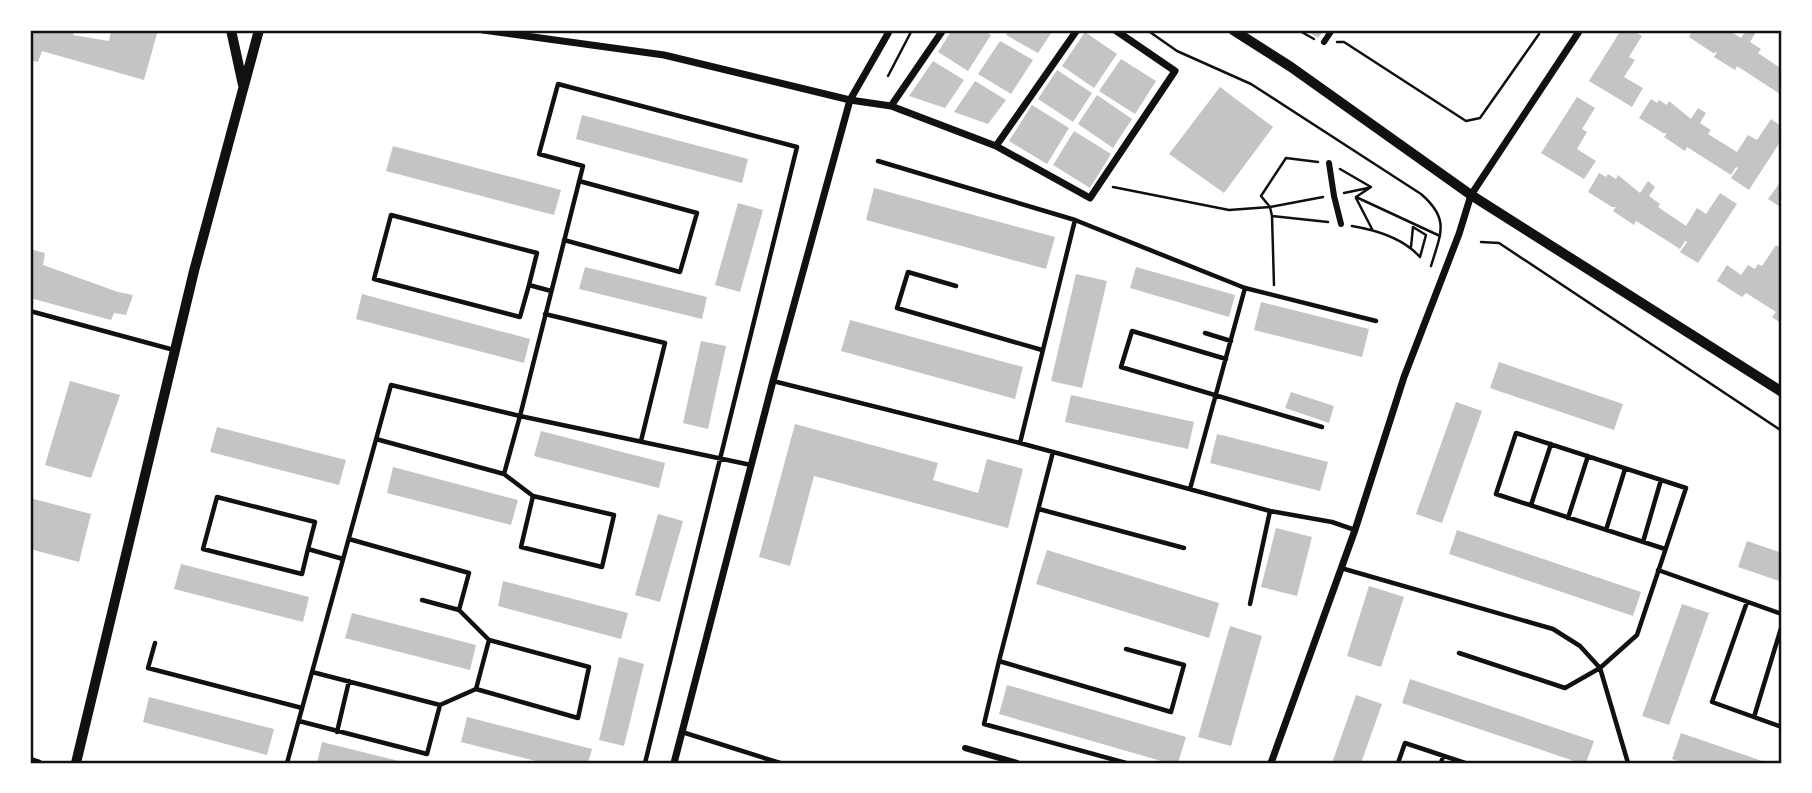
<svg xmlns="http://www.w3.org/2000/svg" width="1812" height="793" font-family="Cabin,sans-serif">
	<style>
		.building { fill: #c4c4c4 }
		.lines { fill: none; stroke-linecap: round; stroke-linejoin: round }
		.path { stroke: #111; stroke-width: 2.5 }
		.service { stroke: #111; stroke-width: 4.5 }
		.pedestrian { stroke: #111; stroke-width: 6 }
		.minor { stroke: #111; stroke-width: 7 }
		.secondary { stroke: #111; stroke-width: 10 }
		.neatline { fill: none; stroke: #111; stroke-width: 2.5 }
	</style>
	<rect width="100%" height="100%" fill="#fff"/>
	<!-- building -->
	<path class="building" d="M30,30h44l-1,5 36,6 2,-10 47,-1 -14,50 -102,-29 -4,11 -8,-2z
		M952,30h31l8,5 -23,36 -30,-19z
		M1009,30h44l-15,23 -32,-18z
		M1305,30h19l-6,8z
		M1621,30h11l10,6 -13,21 6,3 -11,17 19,11 -11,19 -43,-26z
		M1693,30h35l13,8 5,-8 10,2 -6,10 11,7 -3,4 24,16 -2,25 -43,-28 -2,4 -21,-13 3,-5 -4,1 -24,-16z
		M1085,32l32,22 -23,34 -32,-22z
		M1000,41l33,19 -22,34 -33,-20z
		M1121,59l35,22 -21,33 -36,-23z
		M933,61l31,19 -19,28 -36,-12z
		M1057,70l35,23 -19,29 -35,-23z
		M975,81l31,19 -18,24 -34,-12z
		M1220,87l53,40 -49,66 -55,-39z
		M1097,95l35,24 -19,29 -35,-24z
		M1577,97l18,11 -13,21 5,3 -10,17 19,12 -12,18 -43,-26z
		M1651,99l6,4 2,-3 8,5 2,-4 22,18 7,-11 8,5 -6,10 11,7 -3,4 29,18 11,-17 9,5 14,-21 11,8v12l-33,51 -18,-12 7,-10 -2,-1 -5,8 -44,-28 -2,4 -21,-14 3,-4h-4l-24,-15z
		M1032,105l37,23 -22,36 -38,-23z
		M582,115l166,44 -6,24 -166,-44z
		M1074,131l37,23 -21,34 -37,-23z
		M393,146l168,44 -7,25 -168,-44z
		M1599,173l7,4 2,-3 8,5 2,-4 22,18 8,-12 7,6 -6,9 11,8 -2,3 28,19 11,-18 9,6 14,-21 17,11 -39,59 -18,-11 7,-10 -2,-1 -5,8 -44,-28 -2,4 -21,-14 3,-4h-4l-24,-15z
		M1779,184l3,2v22l-14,-9z
		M874,188l181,49 -9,32 -180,-49z
		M738,203l25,7 -23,82 -25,-7z
		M1776,245l6,4 -2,41 2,1v33l-10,-7 4,-5 -30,-19 -4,4 -25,-16 10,-16 14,10 7,-10 7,4 3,-5 4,2z
		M30,249l15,4 -2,12 75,27 15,3 -7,20 -12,-2 -3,7 -81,-22z
		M585,267l122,30 -5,22 -123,-30z
		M1136,267l99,28 -6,22 -99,-29z
		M1076,274l31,7 -25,107 -31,-7z
		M362,294l168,45 -6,24 -168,-44z
		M1261,302l108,27 -7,28 -108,-27z
		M850,320l173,47 -8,32 -174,-48z
		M701,341l25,5 -18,83 -25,-6z
		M1499,362l124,42 -9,26 -124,-42z
		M70,381l50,14 -29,83 -46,-13z
		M1291,392l43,14 -5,17 -44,-15z
		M1071,395l123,27 -6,27 -123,-27z
		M1456,402l26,9 -40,112 -26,-9z
		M795,424l143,39 -5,17 45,13 9,-34 36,10 -15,59 -194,-52 -24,90 -31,-9z
		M217,427l129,33 -7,25 -129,-33z
		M541,431l124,32 -6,25 -125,-32z
		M1217,434l111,28 -8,29 -110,-28z
		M393,467l125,33 -7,25 -124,-32z
		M30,498l61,16 -12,48 -49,-13z
		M658,514l25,7 -23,81 -25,-7z
		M1276,528l36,9 -15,59 -36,-9z
		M1457,530l184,62 -8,24 -184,-62z
		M1747,541l35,12v29l-44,-15z
		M1047,550l172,53 -10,35 -173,-54z
		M181,564l128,33 -6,25 -129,-33z
		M503,581l125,32 -7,26 -123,-33z
		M1369,586l35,11 -23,70 -34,-11z
		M1682,604l27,9 -40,112 -27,-9z
		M352,613l124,32 -6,25 -125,-32z
		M1230,626l32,10 -31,110 -33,-9z
		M619,657l25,7 -20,82 -25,-6z
		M1410,679l184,62 -8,22h-6l-178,-60z
		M1007,685l179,52 -8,26h-10l-169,-49z
		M1356,695l26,9 -21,59h-29z
		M149,697l125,32 -7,26 -124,-33z
		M467,717l125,32 -4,14h-44l-83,-21z
		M1681,733l87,30h-83l-13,-4z
		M322,742l81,20v1h-86z"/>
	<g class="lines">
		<!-- path -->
		<path class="path" d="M1147,30l30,21 74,33 170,110c29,25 20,39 10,72
			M1298,30l16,9
			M1337,42h7l122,79 14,-3 59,-84
			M888,76l24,-46
			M1318,162l-32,-4 -25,38 9,11 2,9 56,6
			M1340,169l31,18 -15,10 84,39
			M1113,187l116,23 41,-3 53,-10
			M1344,193l24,-5
			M1356,198l16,31
			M1272,216l2,69
			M1352,226c24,4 52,13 68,31l6,-22 -13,-8 -2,20
			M1481,242l18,1 283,188"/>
		<!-- service -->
		<path class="service" d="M878,161l197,59 170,68 -55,201
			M564,240l116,32 17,-59 -118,-32
			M529,285l8,-32 -146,-38 -17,64 146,38 9,-32 22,6
			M956,286l-48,-14 -11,36 145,42
			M1245,288l131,33
			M30,311l144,39
			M545,314l120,29 -24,98
			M1205,333l26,8
			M1226,359l-94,-28 -11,36 201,60
			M773,381l247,62 250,68 62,11 23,8
			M376,439l128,35 16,-58 231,49
			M1020,443l55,-223
			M1053,452l-54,209 172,51 13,-47 -58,-16
			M504,474l29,22 -12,51 81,20 12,-52 -81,-19
			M1531,505l20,-61
			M1039,509l145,39
			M1568,518l20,-62
			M1606,530l19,-61
			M349,539l120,34 -10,37 30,30 100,27 -11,51 -102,-29 -36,16
			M1643,542l18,-62
			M308,549l-6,25 -99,-25 14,-52 98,25 -7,27 35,10
			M1341,568l212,61 27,17 20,22 28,95
			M1658,570l124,44
			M422,600l37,10
			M1747,602l-35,100 70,25
			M1250,604l20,-93
			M155,643l-7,25 154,40
			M1459,653l106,35 35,-20 37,-33 49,-147 -170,-55 -20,61 169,55
			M999,661l-15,63 142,39
			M476,689l13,-49
			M1754,717l28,-92
			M299,721l128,33 13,-49 -128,-33
			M337,732l12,-51
			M682,732l98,31
			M287,763l104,-378 129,31 63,-250 -44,-12 19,-70 239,63 -152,616
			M1398,763l7,-20 60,20
			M1441,763l2,-7"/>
		<!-- pedestrian -->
		<path class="pedestrian" d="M1324,42l8,-12
			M1329,163l5,33 7,28
			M965,748l52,15"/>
		<!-- minor -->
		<path class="minor" d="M483,30l181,25 186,45 41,6 105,40 94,52 85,-127 -60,-41
			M891,106l52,-76
			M996,146l81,-116
			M30,760l9,3
			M674,763l99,-382 77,-281 40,-70
			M1271,763l84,-233 49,-153 55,-143 12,-39 109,-165"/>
		<!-- secondary -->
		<path class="secondary" d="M231,30l12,55
			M1233,30l58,37 180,128 311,197
			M76,763l118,-492 65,-241"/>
	</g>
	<!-- border -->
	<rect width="1812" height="793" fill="none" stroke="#ffffff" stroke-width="63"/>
	<rect x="32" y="32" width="1748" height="730" class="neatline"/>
</svg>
